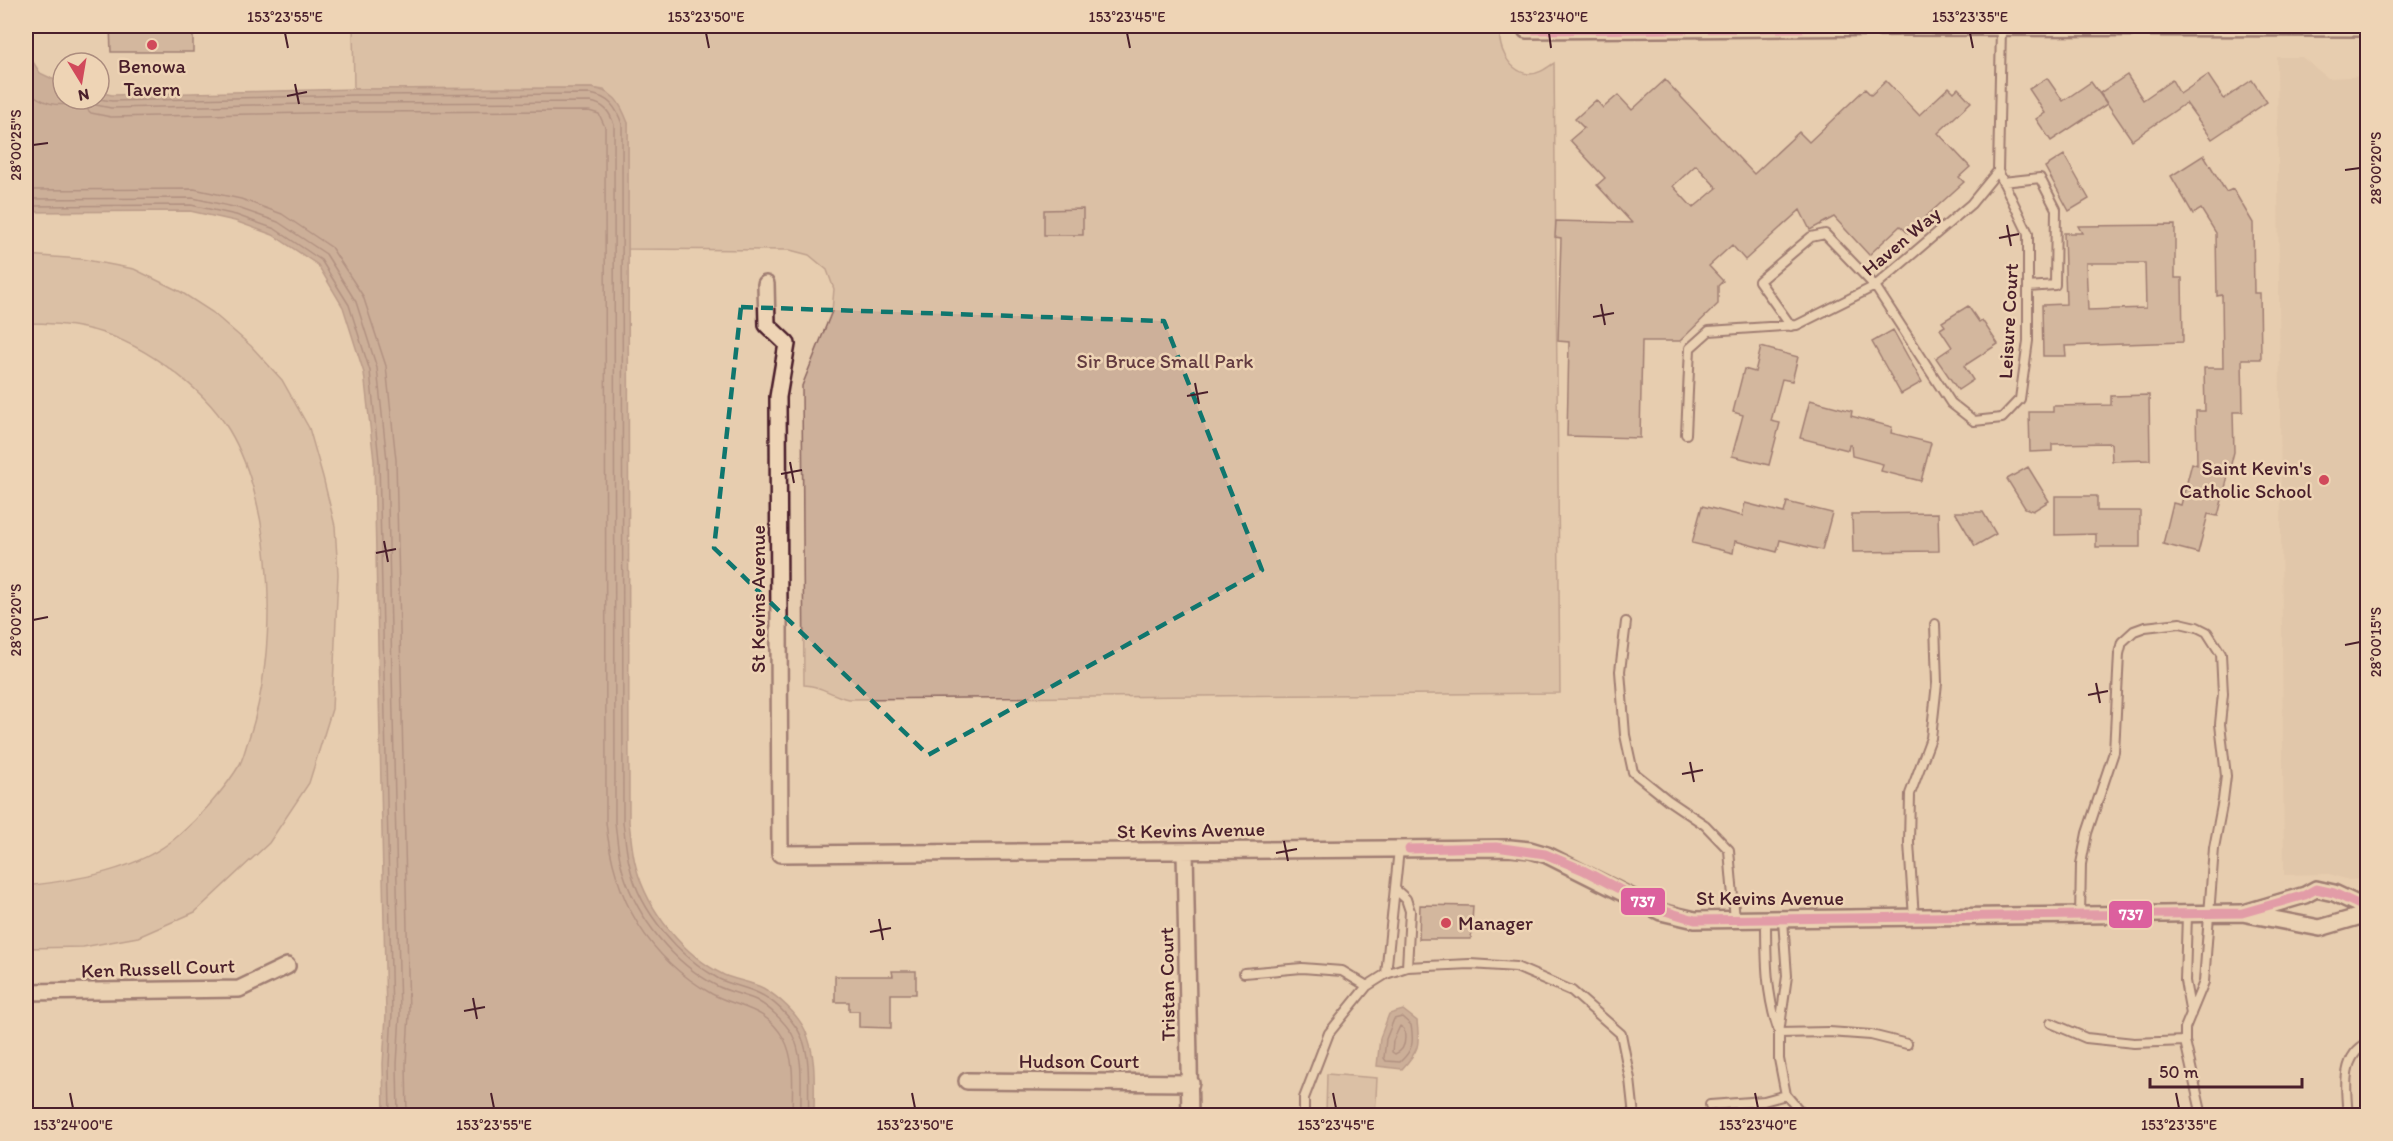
<svg xmlns="http://www.w3.org/2000/svg" width="2393" height="1141" font-family="Itim,sans-serif">
	<style>
		.built { fill: #dabea4 }
		.green { fill: #cdb09a; stroke: #8c6862; stroke-width: 1.5 }
		.water { fill: #ac8a7d; stroke: #855f5c; stroke-width: 1.5 }
		.lines { fill: none; stroke-linecap: round; stroke-linejoin: round }
		.shore { stroke: #714a4c; stroke-width: 1.5 }
		.building { fill: #bb9c8a; stroke: #4a1f2b; stroke-width: 1.5; fill-rule: evenodd }
		.lane-casing { stroke: #4a1f2b; stroke-width: 12 }
		.street-casing { stroke: #4a1f2b; stroke-width: 20 }
		.lane { stroke: #eed4b5; stroke-width: 8 }
		.street { stroke: #eed4b5; stroke-width: 15 }
		.bus-1-casing { stroke: #eed4b5; stroke-width: 14 }
		.bus-1 { stroke: #dc609e; stroke-width: 9 }
		.marked { fill: none; stroke: #0f766e; stroke-width: 4.5; stroke-dasharray: 12 8; stroke-linejoin: round }
		.ticks { fill: none; stroke: #4a1f2b; stroke-width: 2 }
		.poi-dot { fill: #d1495b; stroke: #eed4b5; stroke-width: 2 }
		.labels { text-anchor: middle; dominant-baseline: central; stroke-width: 5; stroke-linejoin: round; paint-order: stroke }
		.poi-label { font-size: 20px; fill: #4a1f2b; stroke: #eed4b5 }
		.street-label { font-size: 20px; fill: #4a1f2b; stroke: #eed4b5 }
		.park-label { font-size: 20px; fill: #643c41; stroke: #eed4b5 }
		.line-badge { stroke: #eed4b5; stroke-width: 2 }
		.badge-label { font-size: 16px; text-anchor: middle; font-weight: bold; fill: #fff }
		.neatline { fill: none; stroke: #4a1f2b; stroke-width: 2 }
		.ticks-label { font-size: 15px; text-anchor: middle; fill: #4a1f2b }
	</style>
	<rect width="100%" height="100%" fill="#e7cdaf"/>
	<filter id="ink" filterUnits="userSpaceOnUse"><feTurbulence type="fractalNoise" baseFrequency=".0167" numOctaves="2"/><feDisplacementMap in="SourceGraphic" scale="12" xChannelSelector="R" yChannelSelector="G"/><feConvolveMatrix kernelMatrix="1 2 1 2 8 2 1 2 1" color-interpolation-filters="sRGB"/></filter>
	<g filter="url(#ink)">
		<!-- built -->
		<path class="built" d="M2277,57h25l26,21 39,-2v803l-18,1 -20,-6 -45,1z"/>
		<!-- green -->
		<path class="green" d="M353,26h1148c-5,18 6,44 27,48 10,1 19,-6 26,-11l6,630 -712,6c-17,-4 -28,-14 -44,-14l-2,-299 30,-75 2,-22 -7,-19 -18,-15 -19,-5 -163,-1 1,-126 -24,-33 -13,-2 -237,1z
			M26,255l55,4 53,10 47,23 31,20 39,34 31,34 27,48 14,49 12,49 3,48 -6,135 -23,74 -40,60 -74,69 -57,25 -55,10 -57,1v-62c51,-6 112,-15 152,-50 21,-18 48,-48 62,-72 4,-8 6,-18 9,-26 29,-84 27,-230 -20,-308 -27,-45 -93,-92 -145,-102 -19,-4 -39,-5 -58,-5z
			M1327,1074l50,4 -2,37h-49z"/>
		<!-- water -->
		<path class="water" d="M26,51l14,22 23,11v15h36v-7l13,3 242,-6 237,-1c23,3 29,14 37,35l1,699c2,15 3,31 7,45 12,44 47,88 88,108 12,5 27,7 39,13 16,9 34,26 42,42 12,26 9,57 9,85h-430l-1,-51 3,-49 -12,-554 -10,-88 -21,-66 -25,-42 -45,-30 -38,-14 -45,-10 -164,1z
			M1403,1010l14,11c3,25 2,29 -15,48l-25,-3 3,-28 9,-24z"/>
		<g class="lines">
			<!-- shore -->
			<path class="shore" d="M26,90c17,13 31,19 52,11l13,12 20,4 243,-5 235,-1 10,3 6,13 1,695c7,74 39,134 106,172 28,15 53,12 72,45 12,22 8,52 8,77
				M88,99l8,6 15,3 243,-5 236,-1c14,2 20,10 24,23l1,697c2,16 3,34 8,50 15,47 50,91 94,114 12,6 26,8 39,14 13,7 28,21 36,34 13,24 8,55 9,82
				M99,99l13,2 242,-6 236,-1c19,3 26,13 32,30l1,698c2,15 3,31 7,45 10,45 50,90 89,112 12,6 27,8 39,14 16,7 31,23 40,37 15,25 9,58 11,86
				M26,190l168,-1 47,10 41,15 49,33 32,49 23,70 10,94 13,554 -3,50 1,52
				M26,199l167,-1 45,10 40,14 48,32 30,48 21,66 10,92 13,554 -3,50 1,52
				M26,206l165,-1 45,10 39,14 46,31 28,45 21,66 9,90 13,553 -3,50 1,52
				M1402,1017l9,8c3,17 2,25 -11,37l-14,-1 -2,-3 2,-19 8,-20z
				M1400,1026l4,3c2,10 2,21 -9,25l-3,-2 1,-11z"/>
		</g>
		<!-- building -->
		<path class="building" d="M110,26h83v26h-82z
			M2127,75l16,25 29,-20 8,14 28,-19 16,24 28,-19 15,22 -55,37 -26,-36 -54,37 -32,-47z
			M2047,78l16,23 28,-19 16,22 -56,37 -15,-22 9,-6 -16,-24z
			M1665,80l89,94 45,-42 10,10 56,-53 6,6 15,-14 33,34 30,-28 5,5 4,-4 13,14 -33,31 32,34 -11,10 5,5 -56,51 -8,-7 -31,29 -35,-38 -24,13 -10,-20 -55,50 -13,-15 -23,21 14,15 -5,5v18l-38,37h-38l-2,97 -73,-2 2,-94 -11,-1 3,-103 -6,-1 1,-16 76,2 -35,-38 8,-7 -35,-38 14,-12 -9,-9 21,-19 7,8 15,-13 14,15zM1696,165l21,23 -24,20 -20,-22z
			M2064,155l25,44 -20,12 -24,-44z
			M2204,155l22,37 7,-3 20,34 1,70h6l1,66h-19l1,53h-10l1,40 -16,64 -10,-2 -10,39 -35,-9 10,-41 8,2 11,-42 5,2 -1,-54h9l-1,-43h19l-1,-73 -5,1 -1,-63 -15,-24 -8,5 -22,-38z
			M1083,209v26h-39v-25z
			M2175,225v53h7l1,64 -118,4 1,10h-23l-1,-51 24,-1 -2,-71h18l-4,-7zM2086,263h59l1,45 -58,2z
			M1968,306l11,16 3,-2 16,24 -34,22 9,14 -15,10 -22,-32 16,-11 -12,-18 5,-3 -3,-4z
			M1893,330l29,52 -21,12 -29,-52z
			M1761,347l37,10 -6,24 -10,-2 -11,42 9,2 -11,42 -37,-9 11,-41 -10,-3 11,-43 11,3z
			M2149,395l1,65 -38,1 -1,-18 -59,1v7l-22,1 -1,-40h24v-6l58,-1v-9z
			M1810,400l42,11 -1,5 41,11 -1,6 40,10 -10,38 -40,-10 2,-7 -31,-8 -1,-11h-2l-1,5 -48,-12z
			M2028,467l21,34 -16,10 -8,-3 -18,-29z
			M2055,496h42v15h43v36h-44v-13l-41,1z
			M1787,502l45,11 -10,37 -42,-10 -3,12 -42,-11 -2,12 -41,-10 10,-37 40,10 3,-13 39,10z
			M1955,512h28l13,22 -21,12z
			M1938,513l1,38 -86,1 -1,-38z
			M1420,905l53,1 -2,33h-52z
			M892,971h24v23h-25v34l-32,-1v-16h-10v-9h-14v-26h58z"/>
		<g class="lines">
			<!-- lane casing -->
			<g class="lane-casing">
				<path id="lane" d="M2003,182l37,-4 16,31 -1,76 -27,2
					M1791,326l-32,-45 52,-44 14,-3 50,52 76,117 23,18 28,-3 18,-19 8,-58v-108l-30,-62
					M1686,434l4,-86 19,-17 88,-6 78,-39 96,-82 27,-33 3,-143
					M1626,622l-6,49 5,64 8,37 35,28 37,25 24,25 6,70
					M1395,889l11,10 4,12 -3,56
					M2187,914l-2,67 6,33
					M2080,916l1,-52 6,-31 27,-81 5,-98 3,-12 12,-11 11,-4 35,-4 17,4 10,5 14,22 2,40 -3,30 6,52 -3,24 -9,48 -10,134 -19,46v13l17,75
					M1914,918l-5,-75 1,-49 21,-56 6,-55 -2,-59
					M1766,920c0,38 0,75 13,112
					M1783,920l4,56 -8,57v26l7,36 18,21
					M1244,973l58,-5 40,3 25,15
					M1386,974l13,-125
					M2051,1023l35,15 48,5 51,-2
					M1779,1033l50,-1 42,3 36,9
					M1710,1105l54,-4 22,-6
					M1304,1116v-18l25,-65 38,-47 19,-12 21,-7 63,-3 46,3 56,24 49,43 9,45 4,37
					M2348,1116c-2,-25 -8,-60 20,-73"/>
			</g>
			<!-- street casing -->
			<g class="street-casing">
				<path id="street" d="M1526,30l380,-3 462,1
					M766,284l1,41 20,19 -9,53 2,457 730,-6 20,2 17,5 114,57 34,8 547,-7 78,15 48,-14
					M1185,851l5,265
					M2247,912l58,-17 11,-6 18,4 34,16
					M26,992l213,-3 48,-23
					M967,1081l224,2"/>
			</g>
			<!-- lane -->
			<use href="#lane" class="lane"/>
			<!-- street -->
			<use href="#street" class="street"/>
			<!-- bus-1 casing -->
			<g class="bus-1-casing">
				<path id="bus-1" d="M1526,30l380,-3 462,1
					M1409,849l87,-2 49,7 38,16 72,38 40,12 547,-7 63,-18 11,-6 18,4 34,16"/>
			</g>
			<!-- bus-1 -->
			<use href="#bus-1" class="bus-1"/>
		</g>
	</g>
	<!-- marked area -->
	<path d="M0 0H2393V1141H0ZM741,307l423,14 98,249 -334,185 -214,-207z" fill="#e7cdaf" fill-opacity=".55" fill-rule="evenodd"/>
	<path class="marked" d="M741,307l423,14 98,249 -334,185 -214,-207z"/>
	<!-- ticks -->
	<path class="ticks" d="M285,33l3,15M706,33l3,15M1127,33l3,15M1549,33l2,15M1970,33l3,15M295,84l4,20M287,96l20,-4M33,145l15,-2M2345,170l15,-2M2007,225l4,21M1999,238l20,-4M1601,304l4,21M1593,317l21,-4M1195,383l4,21M1187,396l21,-4M790,462l4,21M781,474l21,-4M384,541l4,21M376,553l20,-4M33,620l15,-3M2345,645l15,-3M2096,683l4,20M2088,695l20,-4M1690,762l4,20M1682,774l21,-4M1284,841l4,20M1276,853l21,-4M879,919l4,21M870,932l21,-4M473,998l4,21M464,1011l21,-4M70,1093l3,15M491,1093l3,15M912,1093l3,15M1333,1093l3,15M1755,1093l3,15M2176,1093l3,15"/>
	<!-- markers -->
	<g class="poi-dot">
		<circle cx="152" cy="45" r="6"/>
		<circle cx="2324" cy="480" r="6"/>
		<circle cx="1446" cy="923" r="6"/>
	</g>
	<g class="labels">
		<!-- poi labels -->
		<g class="poi-label">
			<text x="152" y="66">Benowa<tspan x="152" dy="23">Tavern</tspan></text>
			<text x="2312" y="468" text-anchor="end">Saint Kevin's<tspan x="2312" dy="23">Catholic School</tspan></text>
			<text x="1458" y="923" text-anchor="start">Manager</text>
		</g>
		<!-- street labels -->
		<g class="street-label">
			<text transform="translate(1901 241) rotate(-40)">Haven Way</text>
			<text transform="translate(2008 321) rotate(-87)">Leisure Court</text>
			<text transform="translate(758 599) rotate(-90)">St Kevins Avenue</text>
			<text transform="translate(1191 830) rotate(-1)">St Kevins Avenue</text>
			<text x="1770" y="898">St Kevins Avenue</text>
			<text transform="translate(158 968) rotate(-2)">Ken Russell Court</text>
			<text transform="translate(1167 984) rotate(-91)">Tristan Court</text>
			<text x="1079" y="1061">Hudson Court</text>
		</g>
		<!-- park labels -->
		<g class="park-label">
			<text x="1165" y="361">Sir Bruce Small Park</text>
		</g>
	</g>
	<g class="line-badge">
		<rect x="1620" y="887" width="46" height="29" rx="6" fill="#dc609e"/>
		<rect x="2108" y="900" width="45" height="29" rx="6" fill="#dc609e"/>
	</g>
	<g class="badge-label">
		<text x="1643" y="907">737</text>
		<text x="2131" y="920">737</text>
	</g>
	<!-- margin -->
	<rect width="2393" height="1141" fill="none" stroke="#eed4b5" stroke-width="66"/>
	<!-- north arrow -->
	<g transform="translate(81 81) rotate(169)"><circle r="28" fill="#eed4b5" stroke="#ac8c7e" stroke-width="1.5"/>
	<path d="M0-4.5L10 22L0 15L-10 22Z" fill="#d1495b"/>
	<text y="-9" font-size="16" font-weight="bold" text-anchor="middle" fill="#4a1f2b">N</text>
	</g>
	<!-- scale -->
	<path d="M2150 1078v9h152v-9" fill="none" stroke="#4a1f2b" stroke-width="3"/>
	<text x="2159" y="1078" font-size="18" fill="#4a1f2b" stroke="#eed4b5" stroke-width="4.5" paint-order="stroke">50 m</text>
	<rect x="33" y="33" width="2327" height="1075" class="neatline"/>
	<g class="ticks-label">
		<text x="285" y="22">153°23'55"E</text>
		<text x="706" y="22">153°23'50"E</text>
		<text x="1127" y="22">153°23'45"E</text>
		<text x="1549" y="22">153°23'40"E</text>
		<text x="1970" y="22">153°23'35"E</text>
		<text transform="translate(16 145) rotate(-90)" y="5">28°00'25"S</text>
		<text transform="translate(2376 168) rotate(-90)" y="5">28°00'20"S</text>
		<text transform="translate(16 620) rotate(-90)" y="5">28°00'20"S</text>
		<text transform="translate(2376 642) rotate(-90)" y="5">28°00'15"S</text>
		<text x="73" y="1130">153°24'00"E</text>
		<text x="494" y="1130">153°23'55"E</text>
		<text x="915" y="1130">153°23'50"E</text>
		<text x="1336" y="1130">153°23'45"E</text>
		<text x="1758" y="1130">153°23'40"E</text>
		<text x="2179" y="1130">153°23'35"E</text>
	</g>
</svg>
